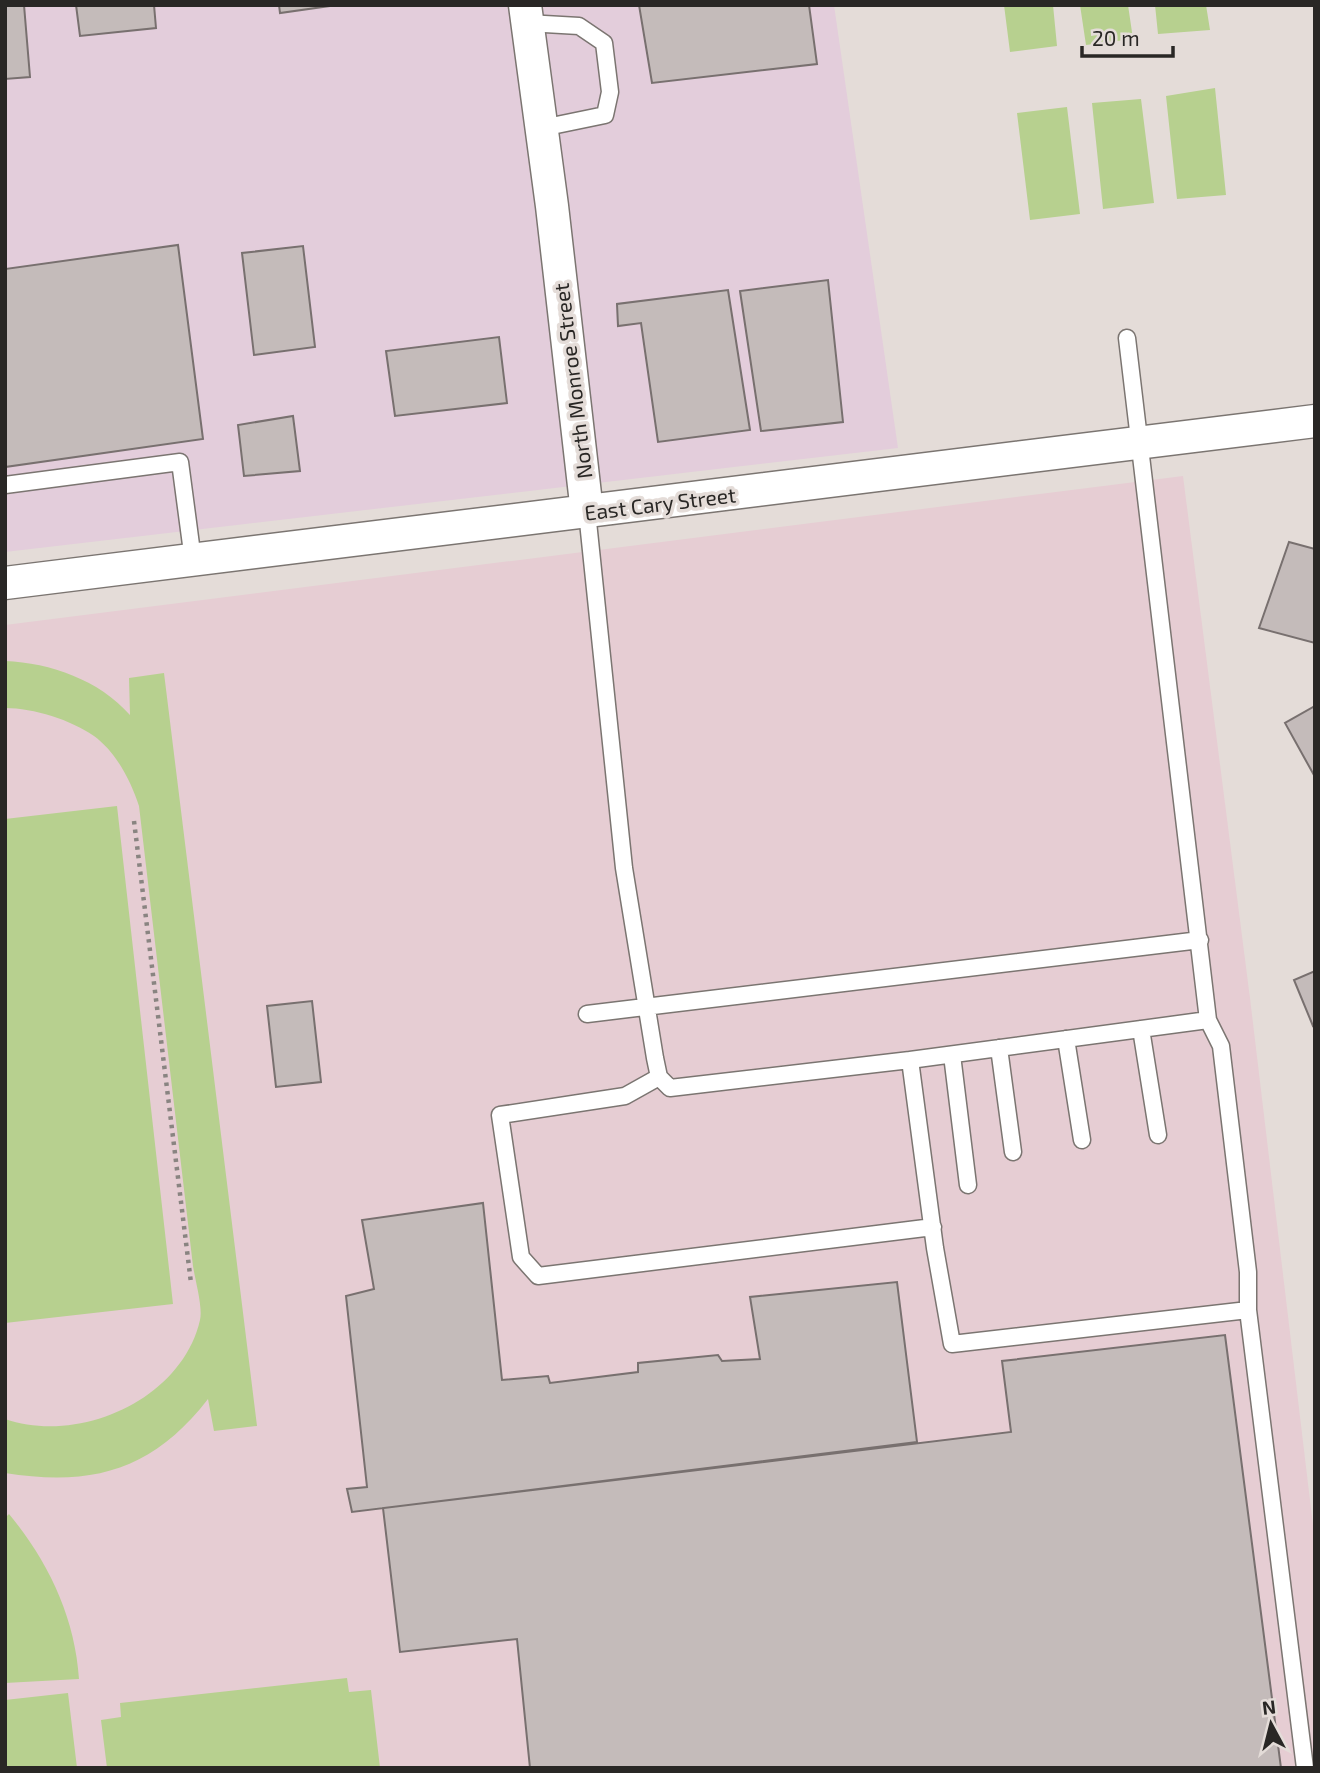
<svg xmlns="http://www.w3.org/2000/svg" width="1320" height="1773" font-family="'Exo 2',sans-serif">
	<style>
		.commercial { fill: #e3cddb }
		.education { fill: #e6cdd3 }
		.green { fill: #b7d08f }
		.building { fill: #c4bbba; stroke: #78706f; stroke-width: 2 }
		.lines { fill: none; stroke-linecap: round; stroke-linejoin: round }
		.service-casing { stroke: #7b7571; stroke-width: 19 }
		.minor-casing { stroke: #7b7571; stroke-width: 35 }
		.path { stroke: #898481; stroke-width: 4.5; stroke-dasharray: 3.5 5; stroke-linecap: butt }
		.service { stroke: #fff; stroke-width: 16 }
		.minor { stroke: #fff; stroke-width: 32 }
		.labels { text-anchor: middle; dominant-baseline: central; stroke-width: 7; stroke-linejoin: round; paint-order: stroke }
		.street-label { font-size: 21px; fill: #292725; stroke: #e4dcd8 }
	</style>
	<rect width="100%" height="100%" fill="#e4dcd8"/>
	<!-- commercial -->
	<path class="commercial" d="M5,5h829l64,443 -893,104z"/>
	<!-- education -->
	<path class="education" d="M1183,476l67,522 65,544v226h-1310v-1143z"/>
	<!-- green -->
	<path class="green" d="M1004,5h49l4,41 -47,6z
		M1080,5h48l5,34 -47,6z
		M1155,5h51l4,25 -52,4z
		M1215,88l11,107 -49,4 -11,-103z
		M1141,99l13,104 -51,6 -11,-106z
		M1067,107l13,107 -50,6 -13,-107z
		M5,661c46,2 94,19 125,54l-1,-37 35,-5 93,753 -43,5 -6,-32c-55,71 -115,88 -203,74v-54c75,26 177,-20 195,-99 3,-13 -5,-40 -7,-54l-54,-460c-8,-25 -23,-54 -45,-70 -23,-16 -60,-28 -89,-28z
		M117,806l56,498 -168,19v-504z
		M9,1514c39,47 66,103 70,165l-74,4v-165z
		M347,1678l2,14 22,-2 9,78h-273l-6,-48 20,-3 -1,-14z
		M68,1693l9,75h-72v-68z"/>
	<!-- building -->
	<path class="building" d="M5,5h19l6,72 -25,2z
		M76,5h78l2,23 -76,8z
		M279,5h58l-57,8z
		M639,5h170l8,59 -165,19z
		M178,245l25,194 -198,28v-198z
		M303,246l12,101 -61,8 -12,-102z
		M828,280l15,142 -82,9 -21,-140z
		M728,290l22,140 -92,12 -17,-119 -23,3 -1,-22z
		M499,337l8,66 -112,13 -9,-65z
		M293,416l7,55 -56,5 -6,-51z
		M1289,542l26,7v94l-56,-15z
		M1315,706v71l-30,-54z
		M1315,971v54l-2,1 -19,-46z
		M312,1001l9,81 -45,5 -9,-81z
		M483,1203l19,177 46,-4 2,7 88,-11v-9l80,-8 4,6 38,-2 -10,-62 147,-15 20,160 -565,70 -5,-23 20,-2 -21,-191 28,-7 -12,-69z
		M1225,1335l56,433h-751l-13,-129 -117,13 -17,-144 628,-76 -9,-71z"/>
	<g class="lines">
		<!-- service casing -->
		<g class="service-casing">
			<path id="service" d="M527,23l52,3 25,17 6,49 -5,23 -63,13
				M5,485l175,-23 13,98
				M587,512l37,356 31,190 4,19 11,11 240,-28 298,-40 -81,-682
				M587,1014l613,-74
				M1208,1020l13,26 27,226v38
				M1141,1029l17,106
				M1066,1039l16,101
				M999,1048l14,104
				M952,1055l16,130
				M910,1060l25,188 17,96 296,-34 57,458
				M659,1077l-34,19 -125,19 21,142 17,19 395,-49"/>
		</g>
		<!-- minor casing -->
		<g class="minor-casing">
			<path id="minor" d="M525,5l27,201 35,306
				M5,583l1310,-162"/>
		</g>
		<!-- path -->
		<path class="path" d="M134,821l57,462"/>
		<!-- service -->
		<use href="#service" class="service"/>
		<!-- minor -->
		<use href="#minor" class="minor"/>
	</g>
	<g class="labels">
		<!-- street labels -->
		<g class="street-label">
			<text transform="translate(572 381) rotate(-97)">North Monroe Street</text>
			<text transform="translate(660 503) rotate(-7)">East Cary Street</text>
		</g>
	</g>
	<!-- border -->
	<rect width="1320" height="1773" fill="none" stroke="#292725" stroke-width="14"/>
	<!-- north arrow -->
	<g transform="translate(1271 1724) rotate(353)" stroke="#e4dcd8" stroke-width="5" paint-order="stroke">
	<path d="M0-5L12 26L0 18L-12 26Z" fill="#292725"/>
	<text y="-10" font-size="19" font-weight="bold" text-anchor="middle" fill="#292725">N</text>
	</g>
	<!-- scale -->
	<path d="M1082 46v10h91v-10" fill="none" stroke="#292725" stroke-width="3.5"/>
	<text x="1092" y="46" font-size="21" fill="#292725" stroke="#e4dcd8" stroke-width="5" paint-order="stroke">20 m</text>
</svg>
